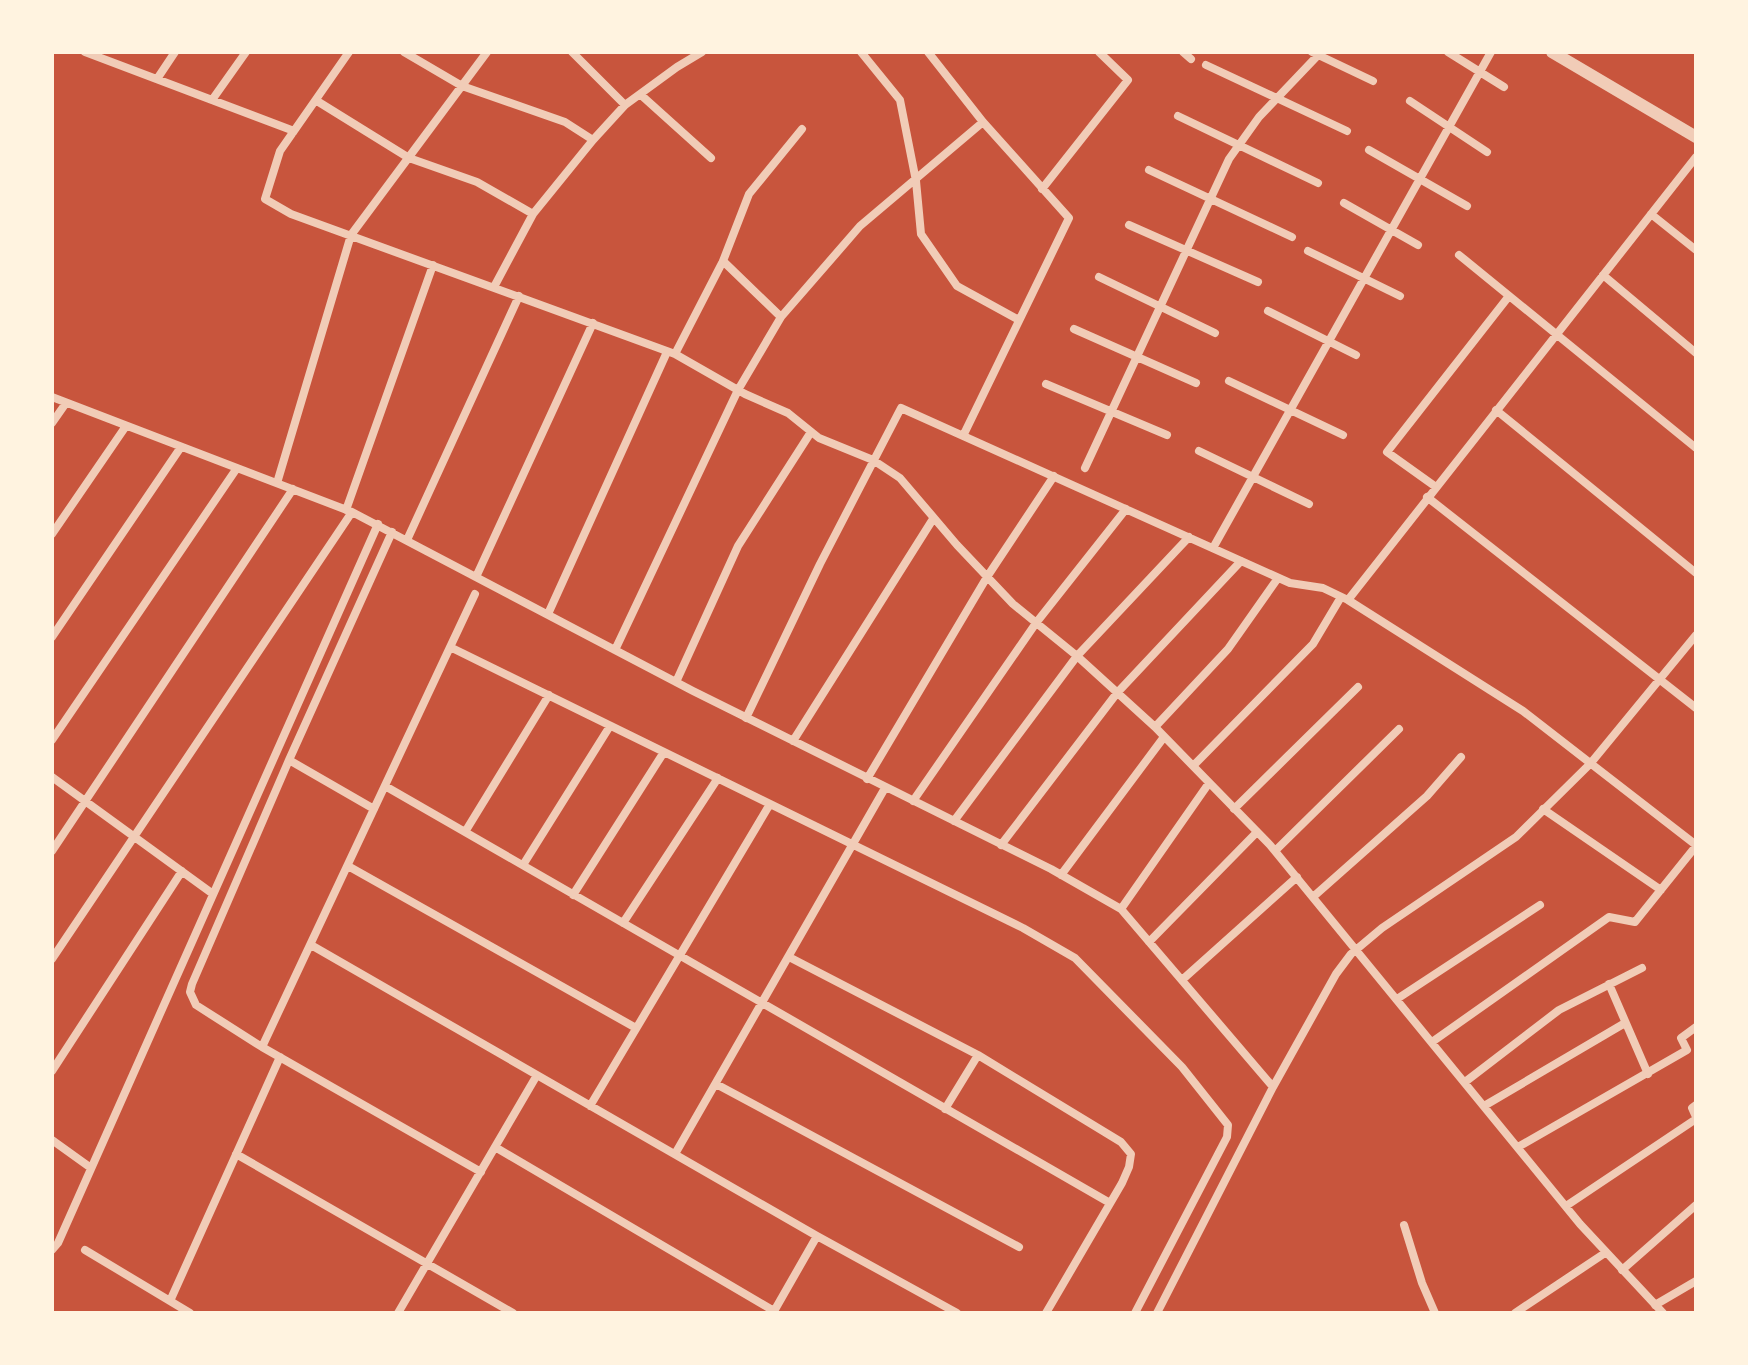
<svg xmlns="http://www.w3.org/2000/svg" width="1748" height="1365" font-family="'Fira Sans Condensed',sans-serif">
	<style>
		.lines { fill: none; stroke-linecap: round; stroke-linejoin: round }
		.minor { stroke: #f1ccb7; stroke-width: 8 }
		.tertiary { stroke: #f1ccb7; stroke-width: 12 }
	</style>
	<rect width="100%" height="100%" fill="#c8553d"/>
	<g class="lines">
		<!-- minor -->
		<path class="minor" d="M85,52l209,79
			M349,52l-69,99 -15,48 26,15 384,140 70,40 43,19 31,25 54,22 27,18 57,67 56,59 64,52 78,71 115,118 310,379 83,89
			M404,52l58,34 103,36 28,18
			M572,52l53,53
			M861,52l39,48 16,81 5,53 36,52 62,34
			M928,52l55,70 86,96 -106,218
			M1183,52l8,7
			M1312,52l61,29
			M1448,52l56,35
			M1206,65l141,66
			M157,79l18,-27
			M641,95l70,63
			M212,100l34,-48
			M317,101l92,57 68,24 56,32
			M1410,101l77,51
			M1178,116l140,67
			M1369,150l98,56
			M1149,170l143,67
			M1042,189l86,-109 -29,-28
			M1344,203l74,42
			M1651,214l45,36
			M1129,225l129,57
			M1308,251l92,45
			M1459,255l237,193
			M723,261l58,56
			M1603,275l93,78
			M1099,277l116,56
			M494,287l39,-73 60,-74 32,-35 52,-38 25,-15
			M1268,311l88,44
			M1074,329l122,54
			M675,354l48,-93 26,-67 53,-65
			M1229,381l114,54
			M1046,384l121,51
			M52,397l300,115 341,179 358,178 70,40 152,178
			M1496,410l200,163
			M52,423l14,-20
			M1199,451l110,53
			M1085,468l144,-309 30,-42 62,-65
			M277,483l74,-248 136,-183
			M1436,487l-49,-35 122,-156
			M1427,497l269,211
			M346,510l87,-245
			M392,532l-103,228 -97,224 -2,8 6,13 66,42 219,125
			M52,534l74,-108
			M407,540l112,-244
			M1213,548l278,-496
			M476,577l117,-254
			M1348,600l348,-443
			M548,614l119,-262
			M52,637l129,-190
			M450,647l573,281 52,30 107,109 46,58 -1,12 -92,176
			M615,650l123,-260 43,-73 79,-91 123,-104
			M676,682l62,-136 73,-114
			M746,718l74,-154 81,-156 389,175 33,5 25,12 175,111 173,134
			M1155,727l73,-78 50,-71
			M52,740l185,-272
			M793,741l140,-222
			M289,760l85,49
			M1193,766l120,-122 28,-47
			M52,777l161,117
			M867,779l120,-202 67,-101
			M385,786l725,417
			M913,801l123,-178 90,-114
			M1234,809l124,-122
			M1543,809l118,81
			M954,821l123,-165 112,-119
			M465,832l84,-137
			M1001,845l116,-152 124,-132
			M52,851l241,-362
			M1275,851l124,-122
			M523,865l87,-139
			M348,866l288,162
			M1061,875l103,-138
			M573,895l91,-143
			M1313,897l114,-101 34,-39
			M1121,909l88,-126
			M623,923l95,-145
			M1149,942l108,-110
			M311,945l506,291 140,77
			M789,957l189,98 143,87 10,12 -2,13 -7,16 -76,130
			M52,959l300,-447
			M1182,980l115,-103
			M1609,984l39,90
			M1397,999l143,-94
			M1432,1042l177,-125 26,5 61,-76
			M262,1047l213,-453
			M52,1071l130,-200
			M1465,1082l94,-72 83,-42
			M716,1084l303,163
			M1696,1105l-4,3 4,9
			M590,1106l180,-302
			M1484,1106l141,-83
			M945,1109l33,-54
			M52,1140l39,28
			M495,1147l279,164
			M1518,1147l169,-97 -6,-12 15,-11
			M236,1154l277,159
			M675,1154l210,-366
			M1566,1206l130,-87
			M1404,1225l18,58 13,30
			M52,1250l6,-7 320,-719
			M85,1250l105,63
			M1622,1270l74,-65
			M170,1301l110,-244
			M1655,1305l41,-24
			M398,1313l139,-238
			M773,1313l44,-77
			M1157,1313l116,-226 63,-113 15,-20 31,-26 134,-91 74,-73 106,-129
			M1515,1313l90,-60"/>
		<!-- tertiary -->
		<path class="tertiary" d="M1552,52l144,85"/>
	</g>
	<!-- border -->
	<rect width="1748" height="1365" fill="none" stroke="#fff3e0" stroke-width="108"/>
</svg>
